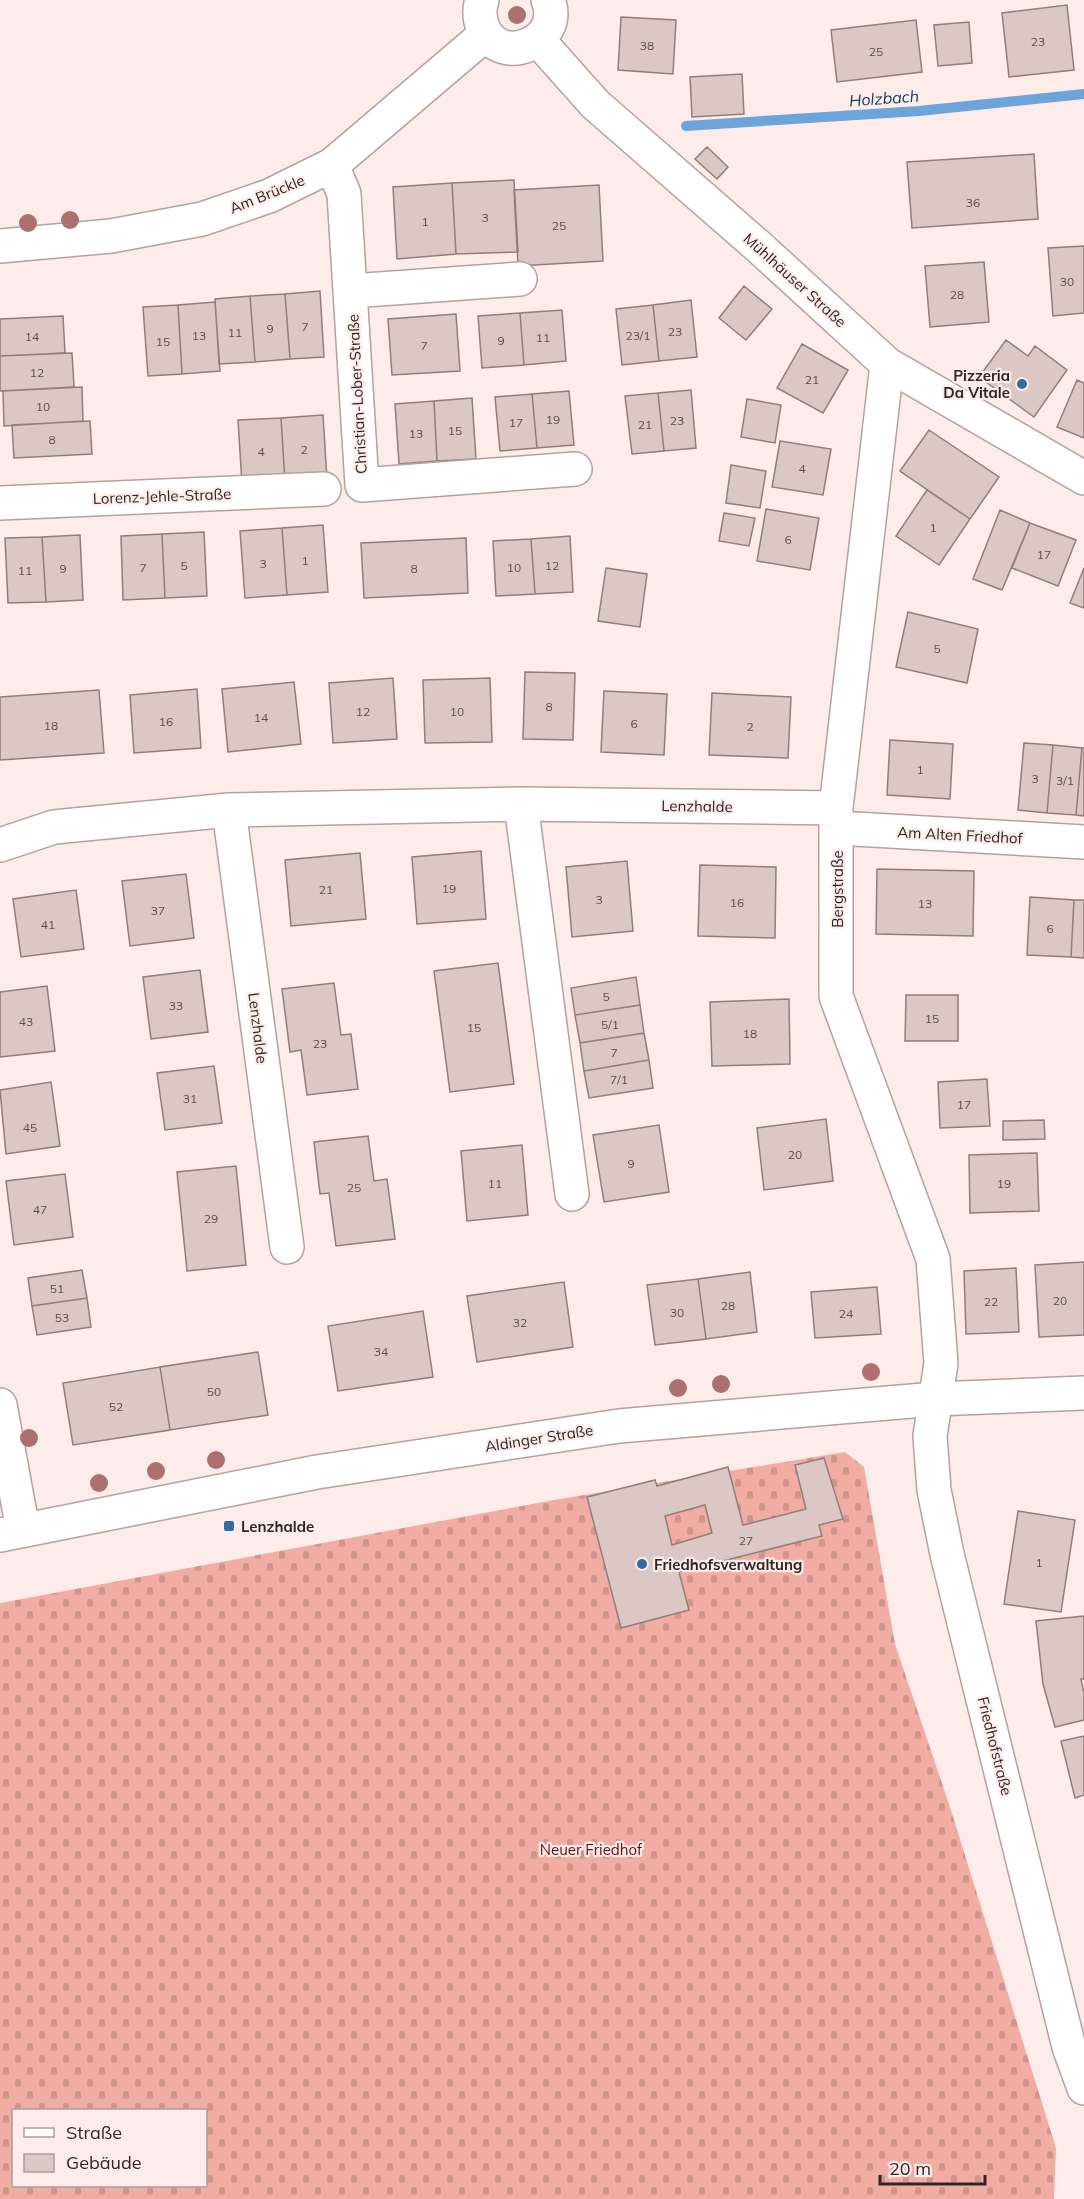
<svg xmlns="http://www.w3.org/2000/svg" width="1084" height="2199" font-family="Mulish,sans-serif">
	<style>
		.cemetery { fill: url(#cemetery-stones); fill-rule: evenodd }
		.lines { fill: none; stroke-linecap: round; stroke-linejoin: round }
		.stream { stroke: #6da4d9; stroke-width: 10 }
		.building { fill: #dbc7c4; stroke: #907e7b; stroke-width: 1.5; fill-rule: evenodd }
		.minor-casing { stroke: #b5a19e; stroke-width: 36 }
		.major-casing { stroke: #b5a19e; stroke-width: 36 }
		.minor { stroke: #fff; stroke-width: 33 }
		.major { stroke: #fff; stroke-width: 33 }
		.tree { fill: #ac706f }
		.poi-dot { fill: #306da5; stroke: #fdecea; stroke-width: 2 }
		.labels { text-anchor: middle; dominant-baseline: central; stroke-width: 4.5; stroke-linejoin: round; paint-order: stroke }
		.number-label { font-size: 12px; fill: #594e4d }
		.street-label { font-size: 15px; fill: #2e2625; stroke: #fdecea }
		.poi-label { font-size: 15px; font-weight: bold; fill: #2e2625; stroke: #fdecea; text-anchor: start }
		.park-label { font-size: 15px; fill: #690a0a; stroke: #fdecea }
		.water-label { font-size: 16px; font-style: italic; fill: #11395d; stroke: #fdecea }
	</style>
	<defs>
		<pattern id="cemetery-stones" width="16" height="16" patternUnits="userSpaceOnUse" patternTransform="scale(1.5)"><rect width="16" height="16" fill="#f1aca3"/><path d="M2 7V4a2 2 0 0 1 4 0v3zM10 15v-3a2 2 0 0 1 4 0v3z" fill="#cf948c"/></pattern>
	</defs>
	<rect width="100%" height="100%" fill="#fdecea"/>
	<!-- cemetery -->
	<path class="cemetery" d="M845,1452l19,15 31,177 55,163 106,341 -2,51h-1054v-596l554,-103zM14,2110h192v76h-192z"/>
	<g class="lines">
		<!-- stream -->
		<path class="stream" d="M686,126l233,-15 165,-17"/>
	</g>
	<!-- building -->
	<path class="building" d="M1067,5l7,65 -65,7 -7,-64z
		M621,17l55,3 -3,54 -55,-4z
		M916,20l6,52 -85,10 -6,-52z
		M969,22l3,41 -34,3 -4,-41z
		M742,74l2,40 -52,3 -2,-40z
		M707,147l21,20 -11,12 -22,-20z
		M1034,154l4,65 -126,9 -5,-66z
		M514,180l4,72 -62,2 -4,-71z
		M452,183l4,71 -59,5 -4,-72z
		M599,185l4,76 -85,5 -4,-76z
		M1084,246v67l-31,3 -5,-68z
		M984,262l5,60 -59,5 -5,-61z
		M744,286l28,23 -26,31 -27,-22z
		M320,291l4,66 -34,2 -5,-65z
		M285,294l5,65 -35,3 -5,-66z
		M250,296l5,66 -36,2 -4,-65z
		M691,300l6,57 -38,4 -6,-56z
		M215,302l5,69 -38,3 -4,-69z
		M178,305l4,69 -34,2 -5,-69z
		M653,305l6,56 -37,4 -6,-56z
		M562,310l4,51 -42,4 -4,-52z
		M520,313l4,52 -42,3 -4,-52z
		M456,314l4,57 -68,4 -4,-56z
		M63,316l2,37 -65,3v-37z
		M1006,340l22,16 7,-10 32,24 -33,47 -55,-40z
		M802,344l46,26 -25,43 -46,-25z
		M72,353l2,34 -74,4v-35z
		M1077,380l7,3v55l-27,-11z
		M82,387l1,34 -79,5 -1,-35z
		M691,390l5,58 -32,3 -6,-58z
		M569,391l5,54 -37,3 -5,-54z
		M658,393l6,58 -32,3 -7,-58z
		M532,394l5,54 -37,3 -5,-54z
		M472,398l4,61 -39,2 -3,-60z
		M747,399l34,6 -6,38 -34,-6z
		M434,401l3,60 -38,3 -4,-60z
		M323,415l4,65 -42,2 -4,-64z
		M281,418l4,64 -43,2 -4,-64z
		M90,421l2,33 -78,4 -2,-33z
		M929,430l70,47 -29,42 -70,-48z
		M780,441l51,8 -8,46 -51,-8z
		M731,465l35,6 -6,37 -34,-5z
		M927,490l43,29 -31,46 -43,-29z
		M766,509l53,9 -9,52 -53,-9z
		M1000,510l30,13 -28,67 -29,-11z
		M724,513l31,5 -6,28 -30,-5z
		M1030,523l46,17 -18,46 -46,-18z
		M323,525l5,67 -41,3 -5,-67z
		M282,528l5,67 -42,3 -5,-67z
		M204,532l3,64 -42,2 -3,-64z
		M162,534l3,64 -42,2 -2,-64z
		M80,535l3,65 -37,2 -4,-65z
		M570,536l3,56 -38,2 -4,-55z
		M42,537l4,65 -38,1 -3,-65z
		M466,538l2,55 -104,5 -3,-55z
		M531,539l4,55 -39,2 -3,-55z
		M606,568l41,6 -7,53 -42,-6z
		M1084,568v40l-14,-5z
		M908,612l70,17 -11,54 -71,-16z
		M525,672l50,1 -2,67 -50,-1z
		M393,678l4,61 -64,4 -4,-60z
		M490,678l2,64 -67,1 -2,-63z
		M294,682l7,62 -73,8 -6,-63z
		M197,689l4,59 -67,5 -4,-58z
		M99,690l5,63 -104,7v-63z
		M604,691l63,3 -3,61 -63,-3z
		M712,693l79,4 -3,61 -79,-3z
		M890,740l63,4 -3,55 -63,-4z
		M1024,743l29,2 -6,68 -29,-3z
		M1053,745l29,3 -6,67 -29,-2z
		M1082,748h2v68l-8,-1z
		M481,851l5,68 -69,5 -5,-67z
		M360,853l6,66 -75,7 -6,-66z
		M627,861l6,70 -61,6 -6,-70z
		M700,865l76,2 -1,71 -77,-2z
		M877,869l97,2 -1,65 -97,-2z
		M186,874l8,64 -64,8 -8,-65z
		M76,890l8,59 -63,8 -8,-58z
		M1030,897l44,3 -3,57 -44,-2z
		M1074,900h10v58l-13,-1z
		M498,963l16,121 -64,8 -16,-121z
		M200,970l8,62 -57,7 -8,-62z
		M636,977l4,28 -65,10 -4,-27z
		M334,983l7,52 10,-1 7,55 -51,6 -6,-45 -11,2 -8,-63z
		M47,986l8,65 -55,6v-65z
		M906,995h52v46h-53z
		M789,999l1,65 -78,2 -2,-64z
		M640,1005l4,28 -64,10 -5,-28z
		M644,1033l5,27 -65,11 -4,-28z
		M649,1060l4,28 -64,10 -5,-27z
		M214,1066l8,57 -57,7 -8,-57z
		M987,1079l3,47 -50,2 -2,-46z
		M51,1082l9,64 -54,8 -6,-64z
		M826,1119l7,62 -69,9 -7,-62z
		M1044,1120l1,19 -42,1v-19z
		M659,1125l10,67 -65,10 -11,-67z
		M368,1136l6,45 13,-2 8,60 -59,7 -7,-53 -9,1 -6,-52z
		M522,1145l6,70 -61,6 -6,-70z
		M1037,1153l2,58 -69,2 -1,-58z
		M236,1166l10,99 -59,6 -10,-99z
		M65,1174l8,63 -59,8 -8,-64z
		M1084,1262v73l-45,2 -4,-72z
		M1016,1268l3,64 -53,2 -2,-63z
		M82,1270l5,28 -55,8 -4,-28z
		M750,1272l7,60 -51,7 -8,-60z
		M698,1279l8,60 -51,6 -8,-60z
		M564,1282l9,65 -96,15 -10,-66z
		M877,1287l4,47 -66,4 -4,-46z
		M87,1298l4,29 -54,8 -5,-29z
		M423,1311l10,66 -95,14 -10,-65z
		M258,1352l10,63 -98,15 -10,-63z
		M160,1367l10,63 -97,15 -10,-62z
		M824,1458l19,61 -24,6 3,11 -143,36 10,38 -68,18 -34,-131 68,-17 2,6 71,-19 15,58 63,-16 -11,-44zM705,1505l7,28 -40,12 -7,-29z
		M1018,1511l57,9 -14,92 -57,-8z
		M1084,1616v63h-3l3,14v27l-29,7 -12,-43 -7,-63z
		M1084,1736v59l-9,3 -14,-57z"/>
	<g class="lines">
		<!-- minor casing -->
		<g class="minor-casing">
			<path id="minor" d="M482,0c-3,9 -3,18 1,28 18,41 82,13 65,-28
				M538,40l57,64 164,143 128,117 197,114
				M332,165l12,29 18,291 213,-16
				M0,246l111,-10 91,-17 67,-23 63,-31 154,-131
				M351,291l169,-12
				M887,364l-51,444v188l97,263 8,104 -11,73 4,54 13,64 122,493 15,41
				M0,503l324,-14
				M521,804l51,390
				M229,810l58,437
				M837,828l247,14
				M0,845l54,-18 175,-17 292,-6 315,4
				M0,1405l23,125"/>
		</g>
		<!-- major casing -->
		<g class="major-casing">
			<path id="major" d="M0,1535l317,-63 302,-46 316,-27 149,-6"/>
		</g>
		<!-- minor -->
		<use href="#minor" class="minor"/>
		<!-- major -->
		<use href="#major" class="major"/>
	</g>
	<!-- trees -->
	<g class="tree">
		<circle cx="517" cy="15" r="9"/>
		<circle cx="70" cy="220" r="9"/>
		<circle cx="28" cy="223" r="9"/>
		<circle cx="871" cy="1372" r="9"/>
		<circle cx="721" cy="1384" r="9"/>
		<circle cx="678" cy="1388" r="9"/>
		<circle cx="29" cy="1438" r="9"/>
		<circle cx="216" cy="1460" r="9"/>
		<circle cx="156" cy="1471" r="9"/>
		<circle cx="99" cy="1483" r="9"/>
	</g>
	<!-- markers -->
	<g class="poi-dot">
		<circle cx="1022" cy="384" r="6"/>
		<rect x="223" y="1520" width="12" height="12" rx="3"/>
		<circle cx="642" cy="1564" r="6"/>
	</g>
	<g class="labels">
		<!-- number labels -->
		<g class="number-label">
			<text x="1038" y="41">23</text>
			<text x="647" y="45">38</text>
			<text x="876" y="51">25</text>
			<text x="973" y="202">36</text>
			<text x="485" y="217">3</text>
			<text x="425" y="221">1</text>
			<text x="559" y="225">25</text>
			<text x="1067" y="281">30</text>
			<text x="957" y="294">28</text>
			<text x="305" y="326">7</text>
			<text x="270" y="328">9</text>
			<text x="675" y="331">23</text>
			<text x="235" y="332">11</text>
			<text x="199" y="335">13</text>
			<text x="638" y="335">23/1</text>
			<text x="32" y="336">14</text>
			<text x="543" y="337">11</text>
			<text x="501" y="340">9</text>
			<text x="163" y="341">15</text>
			<text x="424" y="345">7</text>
			<text x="37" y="372">12</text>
			<text x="812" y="379">21</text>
			<text x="43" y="406">10</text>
			<text x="553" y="419">19</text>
			<text x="677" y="420">23</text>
			<text x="516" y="422">17</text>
			<text x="645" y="424">21</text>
			<text x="455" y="430">15</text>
			<text x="416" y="433">13</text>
			<text x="52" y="439">8</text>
			<text x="304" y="449">2</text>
			<text x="261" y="451">4</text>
			<text x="802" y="468">4</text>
			<text x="933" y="527">1</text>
			<text x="788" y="539">6</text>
			<text x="1044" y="554">17</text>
			<text x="305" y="560">1</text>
			<text x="263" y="563">3</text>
			<text x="184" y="565">5</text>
			<text x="552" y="565">12</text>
			<text x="143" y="567">7</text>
			<text x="514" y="567">10</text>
			<text x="63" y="568">9</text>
			<text x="414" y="568">8</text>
			<text x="25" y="570">11</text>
			<text x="937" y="648">5</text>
			<text x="549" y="706">8</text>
			<text x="363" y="711">12</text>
			<text x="457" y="711">10</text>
			<text x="261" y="717">14</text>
			<text x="166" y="721">16</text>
			<text x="634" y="723">6</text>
			<text x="51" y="725">18</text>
			<text x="750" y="726">2</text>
			<text x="920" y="769">1</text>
			<text x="1035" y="778">3</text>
			<text x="1065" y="780">3/1</text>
			<text x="449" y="888">19</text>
			<text x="326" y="889">21</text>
			<text x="599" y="899">3</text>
			<text x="737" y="902">16</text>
			<text x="925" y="903">13</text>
			<text x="158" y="910">37</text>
			<text x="48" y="924">41</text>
			<text x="1050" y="928">6</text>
			<text x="606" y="996">5</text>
			<text x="176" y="1005">33</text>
			<text x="932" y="1018">15</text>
			<text x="26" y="1021">43</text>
			<text x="610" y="1024">5/1</text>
			<text x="474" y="1027">15</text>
			<text x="750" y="1033">18</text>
			<text x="320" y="1043">23</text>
			<text x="614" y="1052">7</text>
			<text x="619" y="1079">7/1</text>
			<text x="190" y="1098">31</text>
			<text x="964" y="1104">17</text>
			<text x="30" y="1127">45</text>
			<text x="795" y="1154">20</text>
			<text x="631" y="1163">9</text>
			<text x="495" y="1183">11</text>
			<text x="1004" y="1183">19</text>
			<text x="354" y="1187">25</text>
			<text x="40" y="1209">47</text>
			<text x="211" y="1218">29</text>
			<text x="57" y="1288">51</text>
			<text x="1060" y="1300">20</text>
			<text x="991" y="1301">22</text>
			<text x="728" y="1305">28</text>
			<text x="677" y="1312">30</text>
			<text x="846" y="1313">24</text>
			<text x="62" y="1317">53</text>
			<text x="520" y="1322">32</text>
			<text x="381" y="1351">34</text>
			<text x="214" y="1391">50</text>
			<text x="116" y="1406">52</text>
			<text x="746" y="1540">27</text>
			<text x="1039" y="1562">1</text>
		</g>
		<!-- street labels -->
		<g class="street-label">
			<text transform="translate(267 194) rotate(-22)">Am Brückle</text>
			<text transform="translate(795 280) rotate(42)">Mühlhäuser Straße</text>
			<text transform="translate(357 394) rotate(-93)">Christian-Lober-Straße</text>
			<text transform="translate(162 496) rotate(-2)">Lorenz-Jehle-Straße</text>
			<text transform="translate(697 806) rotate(1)">Lenzhalde</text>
			<text transform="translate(960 835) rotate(3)">Am Alten Friedhof</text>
			<text transform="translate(837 889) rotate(-90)">Bergstraße</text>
			<text transform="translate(258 1028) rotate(83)">Lenzhalde</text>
			<text transform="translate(539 1438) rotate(-9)">Aldinger Straße</text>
			<text transform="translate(995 1746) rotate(76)">Friedhofstraße</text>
		</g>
		<!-- poi labels -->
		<g class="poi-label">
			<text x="1010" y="375" text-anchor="end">Pizzeria<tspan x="1010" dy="17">Da Vitale</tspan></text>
			<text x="241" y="1526">Lenzhalde</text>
			<text x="654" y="1564">Friedhofsverwaltung</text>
		</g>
		<!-- park labels -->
		<g class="park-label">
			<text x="591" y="1849">Neuer Friedhof</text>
		</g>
		<!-- water labels -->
		<g class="water-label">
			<text transform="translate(884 98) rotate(-4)">Holzbach</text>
		</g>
	</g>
	<!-- legend -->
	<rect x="12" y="2109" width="195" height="78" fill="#fdecea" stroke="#aa9d9b" stroke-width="1.5"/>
	<rect x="24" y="2128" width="30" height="9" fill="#ffffff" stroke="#aa9d9b" stroke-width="1.5"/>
	<text x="66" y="2139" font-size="18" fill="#2e2625">Straße</text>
	<rect x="24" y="2154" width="30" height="18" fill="#dbc7c4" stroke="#aa9d9b" stroke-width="1.5"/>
	<text x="66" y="2169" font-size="18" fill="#2e2625">Gebäude</text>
	<!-- scale -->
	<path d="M880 2175v9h105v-9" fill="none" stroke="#2e2625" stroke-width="3"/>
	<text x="889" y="2175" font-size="18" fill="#2e2625" stroke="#fdecea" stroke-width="4.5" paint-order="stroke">20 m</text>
</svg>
